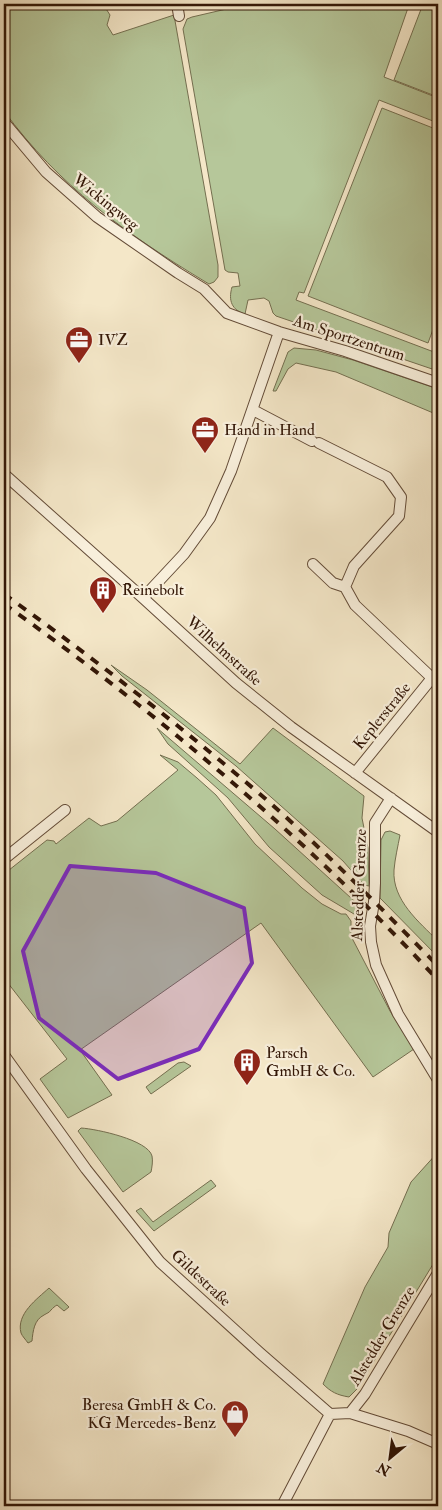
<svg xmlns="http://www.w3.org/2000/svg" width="442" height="1510" font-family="'IM FELL Double Pica',serif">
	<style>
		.green { fill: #b6c79a; stroke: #746f50 }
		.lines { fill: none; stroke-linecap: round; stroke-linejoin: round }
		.minor-casing { stroke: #634b37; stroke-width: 12 }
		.minor { stroke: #f8efdb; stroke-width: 10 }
		.rail { stroke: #331707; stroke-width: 4; stroke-dasharray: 9 9; stroke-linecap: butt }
		.marked { fill: #7b2cbf; fill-opacity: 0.2; stroke: #7b2cbf; stroke-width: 4; stroke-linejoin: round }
		.labels { text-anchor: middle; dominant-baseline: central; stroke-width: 4.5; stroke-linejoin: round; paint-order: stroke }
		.street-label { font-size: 16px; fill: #331707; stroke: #f8efdb }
		.poi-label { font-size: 16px; fill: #331707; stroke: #f8efdb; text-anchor: start }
	</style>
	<rect width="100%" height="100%" fill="#f4e7c8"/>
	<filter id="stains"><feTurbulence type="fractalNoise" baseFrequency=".004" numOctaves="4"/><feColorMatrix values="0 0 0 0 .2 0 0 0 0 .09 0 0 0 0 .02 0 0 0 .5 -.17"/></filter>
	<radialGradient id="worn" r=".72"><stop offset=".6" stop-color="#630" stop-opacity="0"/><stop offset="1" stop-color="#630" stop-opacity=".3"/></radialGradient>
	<!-- green -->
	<path class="green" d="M4,4h99l7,11 -3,10 6,10 61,-20 44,250v12l-4,5 -5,2 -5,-3c-79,-48 -145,-95 -200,-170z
		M248,4h158l3,1 -25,72 54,21v25l-59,-23 -75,193 -5,-1 -3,8 138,52 3,-1 1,-3v23l-162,-55 -3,-3 -4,-12 -5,-3 -16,2 -3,14c-13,-4 -17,-13 -13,-27l8,-1 -2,-13 -10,-1 -3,-2 -42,-241 4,-10 5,-2z
		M423,4l15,6v87l-44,-17z
		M382,108l56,22v186l-10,27 -120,-47z
		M294,348l22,2 37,10 85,29v26l-102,-43 -40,-9 -8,6 -12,22h-3l15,-39z
		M111,665l36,25 93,74 33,-36 91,68 -2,22 6,30 1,38 -5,-1 -21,-24 -107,-95 -114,-90z
		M157,728l118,101 87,79v5l-8,1 -32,-19 -53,-48 -41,-49 -60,-54z
		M160,755l18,7 19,16 19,17 39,49 47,44 20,16 19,10h5l5,7v12l2,7 37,71 24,38 -41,28 -112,-154 -181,127 32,45 -44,23 -28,-39 27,-20 -63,-81v-104l43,-34 7,1 2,3 33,-26 12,8 16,-5 61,-51z
		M390,831l10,4c-2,11 -5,23 -6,35 -2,30 25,52 44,71v16l-58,-59 1,-58 4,-8z
		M184,1062l7,4 -40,28 -5,-7 32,-24z
		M81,1128c16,1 67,12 71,28 1,5 0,11 -1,16l-28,20 -45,-61z
		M438,1152v104l-81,133 -8,8c-12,-2 -18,-5 -26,-13l42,-97 23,-40 1,-14 22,-51z
		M211,1180l5,6 -62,45 -18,-20 5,-3 12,14z
		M49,1288l20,19 -5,4 -7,-6c-2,1 -4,3 -6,5 -2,3 -4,3 -7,5 -10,5 -11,16 -12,26l-4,2c-2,-3 -6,-7 -7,-10 -5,-19 16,-34 28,-45z"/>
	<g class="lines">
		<!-- minor casing -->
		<g class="minor-casing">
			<path id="minor" d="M177,4l2,12
				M4,122l42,50 51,45 81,56 26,16 23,24 52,19 66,19 93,32
				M253,410l59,31
				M319,443l68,34 14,20 -2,19 -45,50 -9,21
				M4,474l139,124 93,85 55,44 147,105
				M313,564l20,19 12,4 10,18 77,73
				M143,598l41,-44 26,-36 21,-47 48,-139
				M355,773l77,-95 6,-5
				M391,798l-16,25v60l-1,19 -4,24 1,16 5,23 22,49 40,66
				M4,859l61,-49
				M4,1055l82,114 74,93 100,91 70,61 20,-1 58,18 30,13
				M350,1413l15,-19 73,-121
				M282,1506l48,-92"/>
		</g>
		<!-- minor -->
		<use href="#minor" class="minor"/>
		<!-- rail -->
		<path class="rail" d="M4,594c88,63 174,130 257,201 62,54 120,113 177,171
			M4,604c120,85 235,179 341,281 32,31 63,63 93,95"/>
	</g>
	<!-- marked area -->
	<path class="marked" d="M70,866l86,7 88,35 8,55 -53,86 -81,30 -79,-61 -16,-67z"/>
	<!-- icons -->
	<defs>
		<g id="office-pin" transform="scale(1.4375)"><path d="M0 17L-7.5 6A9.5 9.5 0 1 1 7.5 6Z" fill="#8f2418" stroke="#f8efdb"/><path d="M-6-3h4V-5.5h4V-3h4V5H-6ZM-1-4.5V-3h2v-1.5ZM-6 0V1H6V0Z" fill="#fff"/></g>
		<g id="building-pin" transform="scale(1.4375)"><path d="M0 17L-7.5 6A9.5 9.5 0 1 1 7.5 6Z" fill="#8f2418" stroke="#f8efdb"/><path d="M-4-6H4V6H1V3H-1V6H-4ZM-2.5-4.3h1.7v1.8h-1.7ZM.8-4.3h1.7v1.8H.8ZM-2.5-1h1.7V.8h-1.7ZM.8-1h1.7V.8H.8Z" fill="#fff"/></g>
		<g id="shop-pin" transform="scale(1.4375)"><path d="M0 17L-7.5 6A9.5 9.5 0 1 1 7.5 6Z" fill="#8f2418" stroke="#f8efdb"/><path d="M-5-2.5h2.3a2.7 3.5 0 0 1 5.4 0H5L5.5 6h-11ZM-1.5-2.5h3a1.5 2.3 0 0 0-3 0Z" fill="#fff"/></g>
	</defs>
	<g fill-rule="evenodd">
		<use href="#office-pin" x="79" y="340"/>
		<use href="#office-pin" x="205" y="430"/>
		<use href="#building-pin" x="103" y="590"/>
		<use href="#building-pin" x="247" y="1062"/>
		<use href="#shop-pin" x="235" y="1414"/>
	</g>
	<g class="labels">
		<!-- street labels -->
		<g class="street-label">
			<text transform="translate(106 202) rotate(39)">Wickingweg</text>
			<text transform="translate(349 338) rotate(18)">Am Sportzentrum</text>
			<text transform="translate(224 651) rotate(42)">Wilhelmstraße</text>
			<text transform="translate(382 716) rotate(-51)">Keplerstraße</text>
			<text transform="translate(359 885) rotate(-88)">Alstedder Grenze</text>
			<text transform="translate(201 1278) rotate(43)">Gildestraße</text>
			<text transform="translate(382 1336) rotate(-59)">Alstedder Grenze</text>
		</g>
		<!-- poi labels -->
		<g class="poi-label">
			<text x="98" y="340">IVZ</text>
			<text x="224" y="430">Hand in Hand</text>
			<text x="122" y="590">Reinebolt</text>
			<text x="266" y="1053">Parsch<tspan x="266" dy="18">GmbH &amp; Co.</tspan></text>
			<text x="216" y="1405" text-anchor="end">Beresa GmbH &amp; Co.<tspan x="216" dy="18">KG Mercedes-Benz</tspan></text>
		</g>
	</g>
	<!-- margin -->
	<rect width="442" height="1510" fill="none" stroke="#f4e7c8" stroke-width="20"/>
	<rect x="5" y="5" width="432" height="1500" fill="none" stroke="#331707" stroke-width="2.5"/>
	<rect x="10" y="10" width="422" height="1490" fill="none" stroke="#331707"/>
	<!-- north arrow -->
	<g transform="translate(390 1458) rotate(209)" stroke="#f8efdb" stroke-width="4" paint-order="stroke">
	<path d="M0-4L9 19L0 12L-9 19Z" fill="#331707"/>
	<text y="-8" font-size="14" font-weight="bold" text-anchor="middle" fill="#331707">N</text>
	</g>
	<rect width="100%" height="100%" filter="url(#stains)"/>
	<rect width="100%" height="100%" fill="url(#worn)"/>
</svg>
